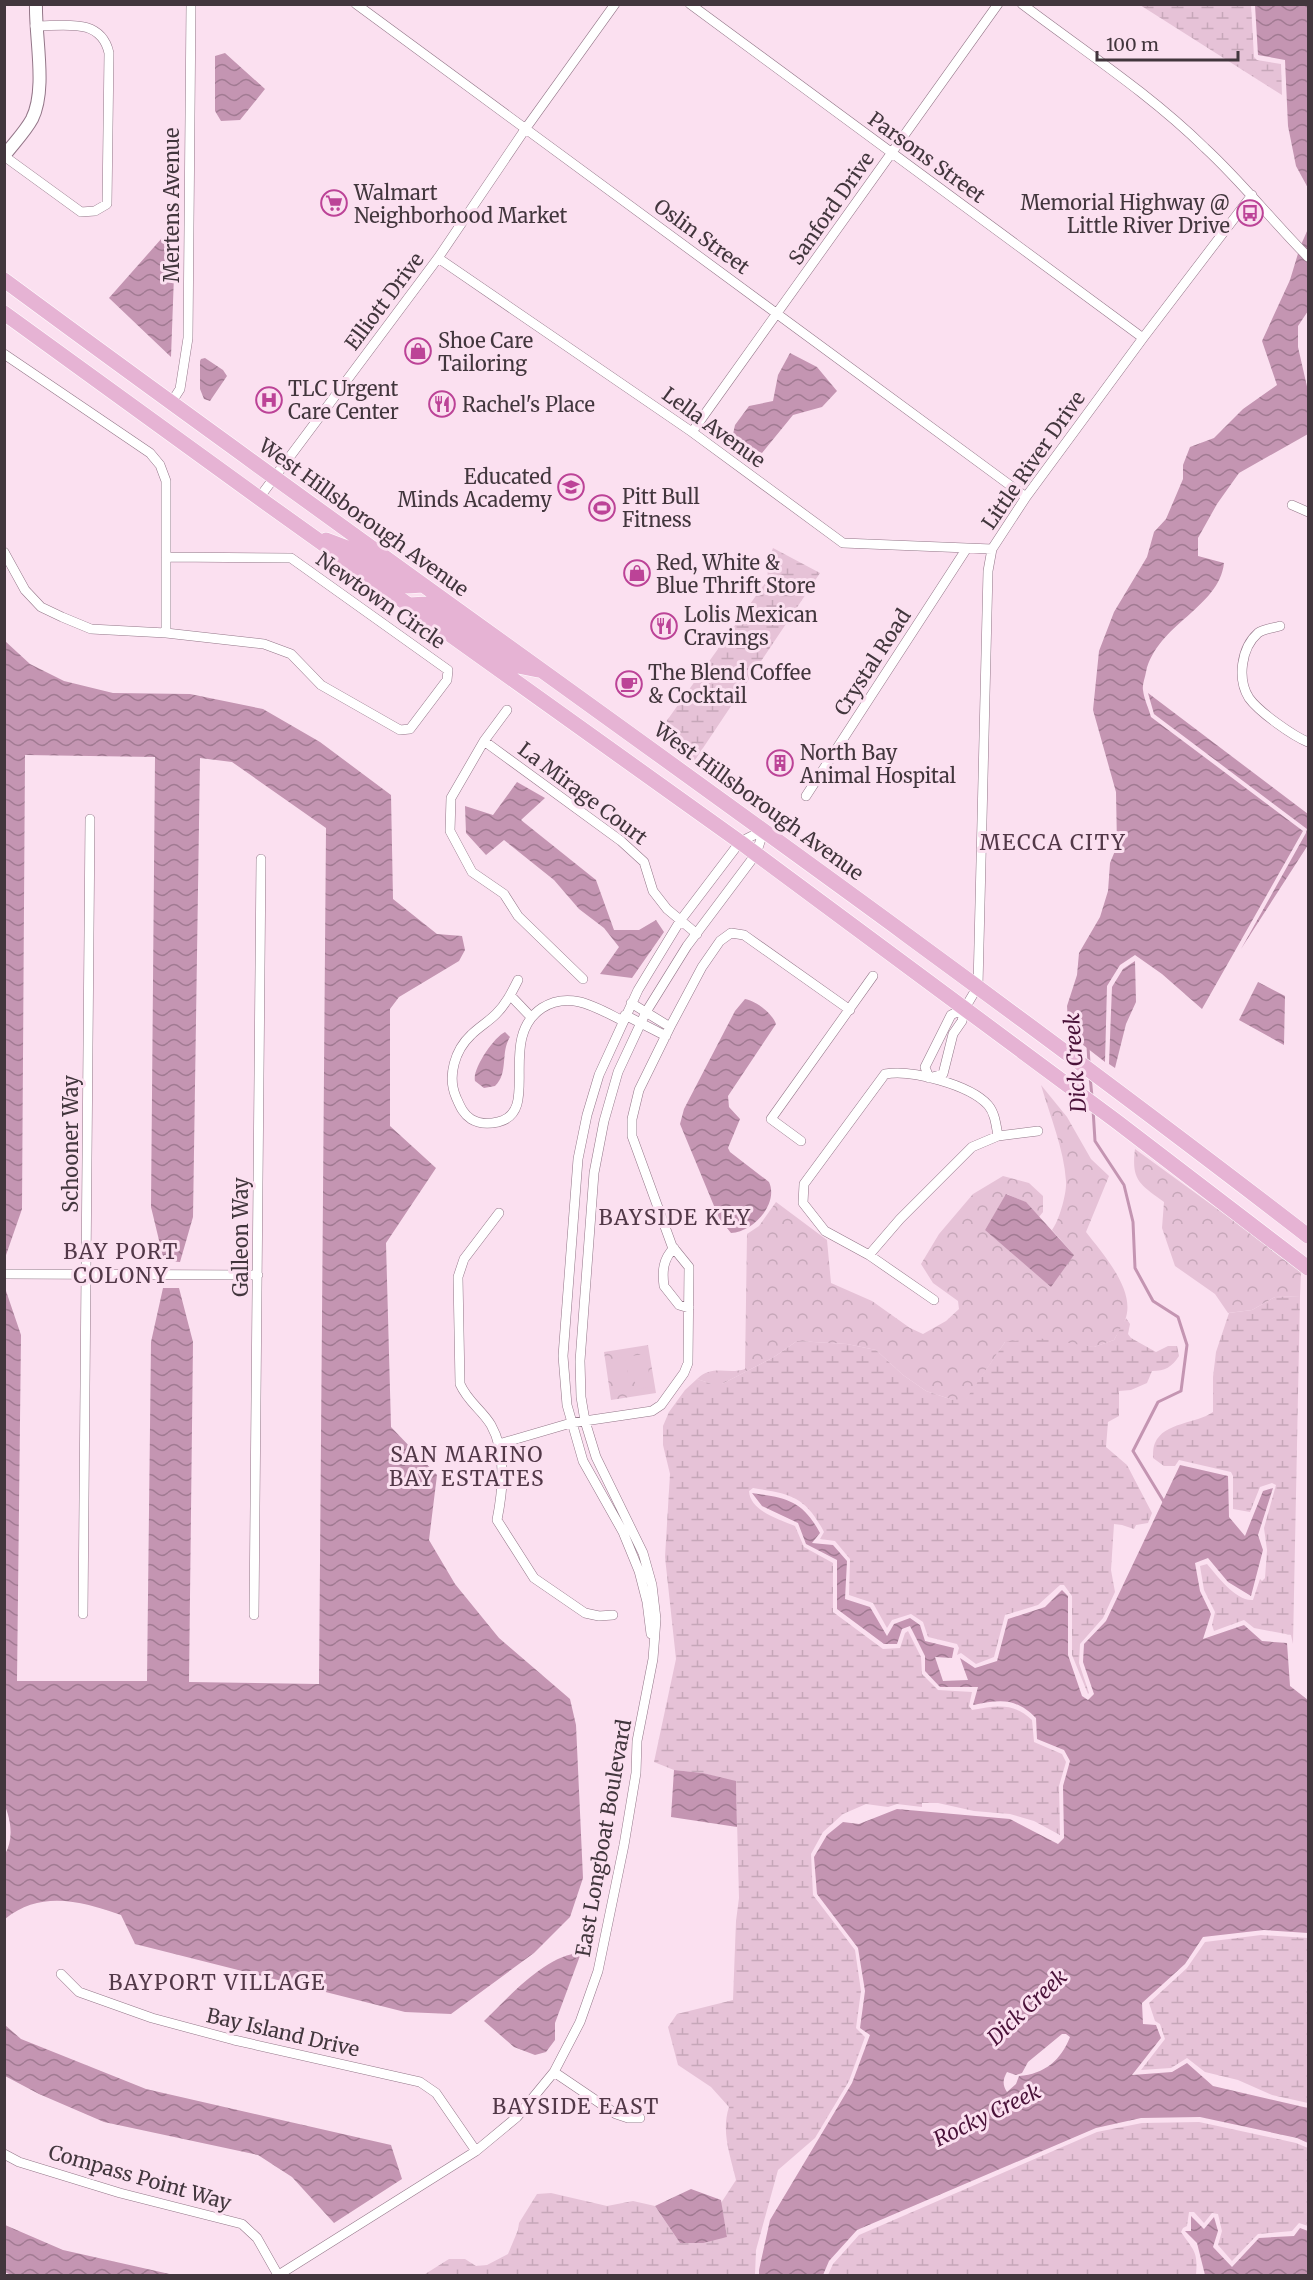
<svg xmlns="http://www.w3.org/2000/svg" width="1313" height="2280" font-family="Merriweather,serif">
	<style>
		.forest { fill: url(#forest-crowns) }
		.wetland { fill: url(#wetland-marsh) }
		.pitch { fill: #e6c2d7 }
		.water { fill: url(#water-waves); fill-rule: evenodd }
		.lines { fill: none; stroke-linecap: round; stroke-linejoin: round }
		.stream { stroke: #c495b2; stroke-width: 3 }
		.minor-casing { stroke: #937688; stroke-width: 10 }
		.tertiary-casing { stroke: #937688; stroke-width: 14 }
		.primary-casing { stroke: #fff; stroke-width: 16 }
		.minor { stroke: #fff; stroke-width: 9 }
		.tertiary { stroke: #fff; stroke-width: 12 }
		.primary { stroke: #e6b3d4; stroke-width: 15 }
		.labels { text-anchor: middle; dominant-baseline: central; stroke-width: 6; stroke-linejoin: round; paint-order: stroke }
		.street-label { font-size: 20px; fill: #42363d; stroke: #fbe0f0 }
		.poi-label { font-size: 20px; fill: #42363d; stroke: #fbe0f0; text-anchor: start }
		.neighbourhood-label { font-size: 21px; letter-spacing: 1.5px; fill: #523848; stroke: #fbe0f0 }
		.water-label { font-size: 21px; font-style: italic; fill: #4a1239; stroke: #fbe0f0 }
	</style>
	<defs>
		<pattern id="forest-crowns" width="20" height="18" patternUnits="userSpaceOnUse" patternTransform="scale(1.5)"><rect width="20" height="18" fill="#e6c2d7"/><path d="M2 6a3 3 0 1 1 6 0M12 15a3 3 0 1 1 6 0" fill="none" stroke="#c6a7b9"/></pattern>
		<pattern id="wetland-marsh" width="20" height="14" patternUnits="userSpaceOnUse" patternTransform="scale(1.5)"><rect width="20" height="14" fill="#e6c2d7"/><path d="M1 5h8M5 5V1M11 12h8M15 12V8" fill="none" stroke="#c6a7b9"/></pattern>
		<pattern id="water-waves" width="16" height="10" patternUnits="userSpaceOnUse" patternTransform="scale(1.5)"><rect width="16" height="10" fill="#c495b2"/><path d="M0 5q4-4 8 0t8 0" fill="none" stroke="#a17a92"/></pattern>
	</defs>
	<rect width="100%" height="100%" fill="#fbe0f0"/>
	<!-- forest -->
	<path class="forest" d="M1041,1085l26,32 24,42 18,17 -23,56c16,21 51,59 39,88 -2,7 -8,14 -11,20l-20,7 -89,-5 -39,58h-13l-27,-9 -23,-16 -27,-25 -29,-6 -50,-3 -23,16 -52,27h-10l-15,-5c16,-15 31,-4 48,-10l2,-135 12,-8 17,-24 51,38 4,43 41,18 38,27 13,6 23,-13 13,-12 -1,-8 -25,-18 -12,-19 18,-30 34,-40 30,-18 26,7 14,13v16l-4,5 -14,-15 -18,-8 -22,36 89,25 -22,-25c7,-9 15,-37 14,-49 -2,-32 -16,-65 -25,-96z
		M1135,1149l166,121 -1,26 -25,1 -23,13 -24,3 -13,-19 -40,-28 -13,-38 2,-26c-24,-18 -33,-21 -29,-53z
		M648,1345l8,48 -45,7 -7,-48z"/>
	<!-- wetland -->
	<path class="wetland" d="M1140,5h111l3,52 3,3 24,4 1,31z
		M773,548l47,25 -125,187 -37,-27 110,-154 -1,-15z
		M1300,1296l-7,348 -2,-9 -37,-7 -10,-8 -30,11 -2,-6 3,-13 -11,-22 -4,-24 7,-2c10,12 30,38 46,36l7,-21 2,2 3,-3 2,-28 -3,-22 12,-43 -4,-2 -12,4 -10,25 -17,-3v-33l-2,-4 -52,-12 -4,6h-11l-11,-8c0,-4 0,-11 2,-15 9,-21 41,-19 58,-31v-35l3,-25 13,-39 23,-3 23,-13z
		M1126,1318l4,6 -2,10 3,4 25,14 12,-6h9l2,10c-7,11 -14,15 -27,15l-5,12 -16,7 -12,1v25l-11,6 -2,25 21,18 25,48 -4,10 -12,2 -2,4 -12,-4 -8,-1 -3,46 4,22 -12,26 -23,26 -1,19 10,30 -1,1 -16,-39v-59l-8,-11h-4l-22,20 -33,10 -11,42 -18,7 -15,-11 -4,2 2,-7 -2,-4 -29,-7 -5,-15 -12,-8 -19,6 -5,8 -14,-25 -24,-8 1,-36 -15,-18 -15,-2 4,-7c-19,-36 -33,-38 -71,-44l-4,3c1,20 30,28 46,35l9,21 29,16v49l50,37 17,-1 5,-15 3,-2 13,26 1,17 16,16 34,2 -3,14 3,4c24,-4 41,-8 60,10l2,22 28,12 4,8 -7,24 1,49 -26,-14 -24,-7 -36,-3 -36,-8h-16v4l-25,-3 -9,3 -22,-3 -23,10 -20,18 -12,22 2,41 42,55 6,41 -5,37 9,9 -16,44 -34,57 -37,32 -22,80 -1,25 -333,1 27,-17h16l11,7 11,-1 21,-11 10,-24 1,-7 18,-29 14,-1 56,13 26,-5 22,5 25,37 47,-6 -6,-34 15,-23c-6,-25 -15,-49 -7,-73l-18,-20 -33,-22 -10,-38 9,-13 56,-14 3,-79 3,-23 -3,-116 -33,-9 -29,-3 -20,-8 22,-103 -11,-102 5,-83 -7,-29v-19l6,-14 16,-22 12,-11 15,5h10l52,-27 23,-16 50,3 29,6 27,25 23,16 27,9 13,-1 39,-57 33,-4 56,9 20,-7z
		M1261,1935l47,3v165l-36,-8 -34,-15 -33,-8 -18,-14 -16,10 -30,2 24,-31 -5,-15 -5,-3 -6,-18 38,-35 18,-26z
		M1199,2122l97,21 12,5v78l-9,-3 -7,8 -34,3 -26,27 -14,-16 4,-14 -4,-17 -6,-1 -8,10 -10,-11h-5l-2,14 -4,2 -2,4c13,19 17,19 15,43h-368l5,-11 26,-29 238,-103 45,-9z"/>
	<!-- pitch -->
	<path class="pitch" d="M646,1354l5,33 -15,2 -5,-33z
		M625,1357l6,33 -16,2 -5,-33z"/>
	<!-- water -->
	<path class="water" d="M1255,5h53v183l-12,-22 -8,-40 -3,-66 -27,-5z
		M225,53l40,36 -25,31 -19,1 -6,-10v-55z
		M1308,229v82l-10,15v21l10,44v43l-69,39 -22,31 -19,34v18l26,7c-5,45 -67,61 -78,109 -1,6 -4,13 -3,18 1,9 6,19 8,27l152,114 -101,178 -40,-35 -27,-19 -15,10 -13,21 -2,76 -36,-28 -2,-28 10,-31 2,-22 21,-36 8,-26 2,-28 7,-17 -1,-54 -23,-82 6,-59 15,-39 33,-55 7,-25 12,-13 17,-40v-14l7,-18 24,-9 29,-29 34,-24 -15,-44 28,-61 10,-33z
		M162,238l13,10 -4,109 -62,-59z
		M790,353l27,14 20,24 -15,16 -29,8 -31,38 -30,-14 3,-14 14,-19 24,-5 5,-26z
		M205,358l18,12 4,6 -17,25 -6,-2 -4,-10v-28l1,-2z
		M5,641l25,23 34,17 49,12 77,1 73,15 57,33 71,53 2,104 44,35 25,2 3,14 -6,11 -60,36 -9,12v117l46,42 -50,75 5,184 46,48 -8,65 26,44 44,54 71,61 6,26 7,153 -13,39 -36,36 -83,61 -46,-2 -270,-68 -14,-29c-40,-14 -80,-25 -116,4v-65c9,-15 6,-35 -1,-50l1,-516 16,47 -4,346h130l4,-339 12,-54h16l14,54 -4,340 130,2 7,-856 -94,-66 -32,-4 -7,459 -13,45 -16,-1 -13,-54 4,-450 -130,-2 -3,454 -17,49z
		M1148,693l160,121v31l-67,104 65,-116 1,-4 -153,-115z
		M517,782l28,16 -24,22 75,60 18,50h25l17,-10 8,12 -32,46 -32,-4 19,-27 -15,-19 -25,-19 -25,-29 -50,-40 -18,15 -20,-22 -1,-27 28,9z
		M1135,961l1,41 -10,22 -11,44 -6,-4 3,-77 11,-18z
		M1258,982l27,14 -1,49 -45,-25z
		M745,999c11,2 27,14 31,25l-48,72 1,11 11,12 -12,29 2,4 39,30c10,22 -16,50 -38,51l-12,-15 -39,-94 4,-15 51,-98z
		M505,1032l5,5c-10,16 -1,36 -15,49l-11,2 -9,-7c-3,-12 19,-44 30,-49z
		M1006,1194l20,8 48,53 -23,32 -66,-57z
		M1180,1465l48,11 1,41 16,19 18,-45 10,-3 -15,47 5,15 -12,46 -23,-14 -20,-24 -13,5 5,28 11,23 -8,25 41,-14 18,16 25,2 3,43 18,14v233l-44,-3 -61,7 -18,27 -43,39 1,21 13,1 5,13 -29,37 40,-3 15,-9 26,23 95,22v35l-11,-5 -97,-21 -59,1 -45,10 -239,102 -28,31 -6,14h-64v-5l11,-50 82,-137 18,-48 -10,-7 5,-37 -7,-43 -41,-54 -3,-37 13,-22 16,-13 16,2 38,-15 113,10 48,25 6,-6 -1,-52 7,-25 -6,-11 -27,-11 -1,-21c-21,-21 -36,-18 -63,-13l5,-18h-38l-15,-16v-15l-15,-30 -8,3 -5,15h-13l-47,-35v-49l-31,-16 -8,-21 -36,-17 -10,-13c35,5 50,7 68,40l-8,10 21,2 14,16 -2,38 25,8 17,29 7,-12 16,-6 10,7 5,16 29,7 -2,10 -17,-1 8,24 25,-1 -8,-22 15,10 22,-7 11,-42 37,-12 17,-17 6,6v59l14,41 6,4 6,-6 -11,-32 1,-18 22,-23zM1062,2034h4l4,3c-9,23 -25,37 -51,39l-3,8 -9,8c-5,-8 -4,-13 0,-20l9,3 6,-2 6,-11z
		M674,1770l29,3 33,8 1,46 -66,-10z
		M581,1953l-26,70v17l-9,12 -11,3 -21,-8 -30,-26c24,-23 62,-67 97,-68z
		M5,2025l16,14 125,50 245,56 11,34 -68,44 -42,-46 -34,-22 -154,-33 -65,-28 -34,-18z
		M691,2189l30,11 6,37 -24,6h-23l-25,-37z
		M1191,2216l13,13 10,-12 4,14 -5,16 19,20 27,-29 35,-2 6,-8 8,3v44h-103l-8,-32 -12,-12h6z
		M5,2225l58,25 111,25h-163l-6,-3z"/>
	<g class="lines">
		<!-- stream -->
		<path class="stream" d="M1088,1046l1,18
			M1090,1076l2,21
			M1093,1109l2,32 29,44 9,37 2,46 18,33 25,16 9,28 -6,46 -23,11 -25,49 31,51"/>
		<!-- minor casing -->
		<g class="minor-casing">
			<path id="minor" d="M356,4l670,493
				M690,4l453,334
				M1022,4c62,47 128,90 183,144 37,34 68,74 103,109
				M4,156l77,56 14,-1 12,-7 2,-151c-8,-36 -45,-27 -74,-27
				M438,258l254,174 151,111 149,6
				M4,354l146,99 10,12 6,16v152
				M171,403l9,-14 8,-51 3,-334
				M692,432l306,-428
				M259,498l179,-240 88,-130 89,-124
				M1292,505l16,7
				M4,552l21,38 16,17 21,10 29,12 75,4 98,11 27,10 30,31 79,45 10,-1 37,-49 1,-10 -157,-112 -125,-1
				M1280,626c-7,2 -17,3 -22,7 -17,15 -21,46 -9,65 10,14 44,38 59,44
				M507,710l-23,31 -33,57 -1,33 22,41 32,22 14,22 65,63
				M484,741l137,100 23,21 9,29 14,18 30,25
				M806,796l161,-248
				M518,980c-6,12 -12,24 -22,34 -8,8 -17,13 -25,21 -16,15 -24,41 -15,62 4,9 7,17 15,22 8,5 18,5 27,3 44,-10 -2,-83 44,-114 28,-18 55,0 81,13
				M510,995l21,22
				M631,1003l39,24
				M625,1015l41,21
				M929,1078l14,-4 10,-40 9,-13 3,-13 13,-22 10,-415 4,-22 34,-52 117,-159 109,-143
				M929,1078l-4,-11 26,-52 14,-7
				M801,1141l-30,-22 102,-143
				M499,1213l-35,46 -6,18 2,107c8,18 22,26 31,41 16,28 12,65 6,95l37,58 51,35 14,3 14,-1
				M674,1248c-11,11 -12,23 -10,38l15,19 10,3
				M869,1255l31,-36 72,-72 26,-11 40,-5
				M4,1274l254,1
				M934,1300l-65,-45 -44,-24 -22,-28 1,-19 81,-110c26,-5 85,11 103,31 7,8 8,20 10,31
				M499,1444l72,-21 81,-12 9,-6 23,-32 4,-10 1,-96 -17,-21 -40,-110v-17l7,-29 31,-63 32,-60 18,-26 11,-8 13,2 106,75
				M83,1614l7,-795
				M254,1615l7,-756
				M651,1634l-4,-32 -8,-31 -16,-39 -40,-71 -16,-56 -4,-49 15,-197 9,-44 12,-40 39,-85 42,-69 60,-79 24,-12
				M61,1974l18,18 73,26 82,22 186,42 16,11 40,58
				M554,2072l62,42 12,4h12
				M4,2154l15,8 101,31 122,31 15,14 21,37
				M277,2276l199,-125 41,-34 37,-45 26,-50 18,-51 26,-126 12,-72 1,-32 16,-82 3,-40 -4,-34 -9,-32 -47,-96 -11,-36 -4,-24 -1,-36 14,-188 10,-52 14,-49 28,-60 41,-66 69,-92 8,-24"/>
		</g>
		<!-- tertiary casing -->
		<g class="tertiary-casing">
			<path id="tertiary" d="M4,156c9,-12 21,-24 28,-37 15,-30 3,-81 4,-115"/>
		</g>
		<!-- primary casing -->
		<g class="primary-casing">
			<path id="primary" d="M4,280c434,321 878,627 1304,956
				M4,313l255,185 481,344 376,279 192,147
				M326,540l21,8 60,38 16,-1
				M409,605l19,-1 90,62 20,4"/>
		</g>
		<!-- minor -->
		<use href="#minor" class="minor"/>
		<!-- tertiary -->
		<use href="#tertiary" class="tertiary"/>
		<!-- primary -->
		<use href="#primary" class="primary"/>
	</g>
	<!-- icons -->
	<defs>
		<g id="supermarket-ring" transform="scale(1.35)"><circle r="9.5" fill="#fbe0f0" stroke="#bc4397" stroke-width="1.5"/><path d="M-6-5.5h2.5l.6 2H6L4.5 2H-2.5L-4.4-4H-6ZM-1.5 3.2a1.3 1.3 0 1 0 .1 0ZM3 3.2a1.3 1.3 0 1 0 .1 0Z" fill="#bc4397"/></g>
		<g id="bus-ring" transform="scale(1.35)"><circle r="9.5" fill="#fbe0f0" stroke="#bc4397" stroke-width="1.5"/><path d="M-5-6H5V4H4V6H2V4H-2V6H-4V4H-5ZM-3.5-4V0h7V-4ZM-3.5 1.2v1.5H-2V1.2ZM2 1.2v1.5H3.5V1.2Z" fill="#bc4397"/></g>
		<g id="shop-ring" transform="scale(1.35)"><circle r="9.5" fill="#fbe0f0" stroke="#bc4397" stroke-width="1.5"/><path d="M-5-2.5h2.3a2.7 3.5 0 0 1 5.4 0H5L5.5 6h-11ZM-1.5-2.5h3a1.5 2.3 0 0 0-3 0Z" fill="#bc4397"/></g>
		<g id="hospital-ring" transform="scale(1.35)"><circle r="9.5" fill="#fbe0f0" stroke="#bc4397" stroke-width="1.5"/><path d="M-5-5h3v3.5h4V-5h3V5h-3V1.5h-4V5h-3Z" fill="#bc4397"/></g>
		<g id="restaurant-ring" transform="scale(1.35)"><circle r="9.5" fill="#fbe0f0" stroke="#bc4397" stroke-width="1.5"/><path d="M-5-6h1v4h1v-4h1v4h1v-4h1v5L-1.5 .5V6h-2V.5L-5-1ZM5-6V6H3V1.5H1.5Q1.5-4 5-6Z" fill="#bc4397"/></g>
		<g id="school-ring" transform="scale(1.35)"><circle r="9.5" fill="#fbe0f0" stroke="#bc4397" stroke-width="1.5"/><path d="M0-5L7-2L0 1L-7-2ZM-4 1L0 2.5L4 1V4Q0 6-4 4Z" fill="#bc4397"/></g>
		<g id="stadium-ring" transform="scale(1.35)"><circle r="9.5" fill="#fbe0f0" stroke="#bc4397" stroke-width="1.5"/><path d="M0-5a6.5 5 0 1 0 0 10a6.5 5 0 1 0 0-10ZM-3.5-1.8h7v3.6h-7Z" fill="#bc4397"/></g>
		<g id="cafe-ring" transform="scale(1.35)"><circle r="9.5" fill="#fbe0f0" stroke="#bc4397" stroke-width="1.5"/><path d="M-5.5-4.5H6V0H3Q3 3.5 0 3.5H-2.5Q-5.5 3.5-5.5 0ZM3-3.2v2h1.7v-2ZM-6 4.5H4V6H-6Z" fill="#bc4397"/></g>
		<g id="building-ring" transform="scale(1.35)"><circle r="9.5" fill="#fbe0f0" stroke="#bc4397" stroke-width="1.5"/><path d="M-4-6H4V6H1V3H-1V6H-4ZM-2.5-4.3h1.7v1.8h-1.7ZM.8-4.3h1.7v1.8H.8ZM-2.5-1h1.7V.8h-1.7ZM.8-1h1.7V.8H.8Z" fill="#bc4397"/></g>
	</defs>
	<g fill-rule="evenodd">
		<use href="#supermarket-ring" x="334" y="203"/>
		<use href="#bus-ring" x="1250" y="213"/>
		<use href="#shop-ring" x="418" y="351"/>
		<use href="#hospital-ring" x="269" y="400"/>
		<use href="#restaurant-ring" x="442" y="404"/>
		<use href="#school-ring" x="571" y="487"/>
		<use href="#stadium-ring" x="602" y="508"/>
		<use href="#shop-ring" x="637" y="573"/>
		<use href="#restaurant-ring" x="664" y="626"/>
		<use href="#cafe-ring" x="629" y="684"/>
		<use href="#building-ring" x="780" y="763"/>
	</g>
	<g class="labels">
		<!-- street labels -->
		<g class="street-label">
			<text transform="translate(927 157) rotate(36)">Parsons Street</text>
			<text transform="translate(171 205) rotate(-90)">Mertens Avenue</text>
			<text transform="translate(831 208) rotate(-55)">Sanford Drive</text>
			<text transform="translate(702 236) rotate(36)">Oslin Street</text>
			<text transform="translate(384 301) rotate(-53)">Elliott Drive</text>
			<text transform="translate(714 427) rotate(36)">Lella Avenue</text>
			<text transform="translate(1033 460) rotate(-55)">Little River Drive</text>
			<text transform="translate(364 517) rotate(36)">West Hillsborough Avenue</text>
			<text transform="translate(381 600) rotate(35)">Newtown Circle</text>
			<text transform="translate(872 662) rotate(-57)">Crystal Road</text>
			<text transform="translate(583 793) rotate(37)">La Mirage Court</text>
			<text transform="translate(759 801) rotate(36)">West Hillsborough Avenue</text>
			<text transform="translate(70 1144) rotate(-90)">Schooner Way</text>
			<text transform="translate(240 1237) rotate(-90)">Galleon Way</text>
			<text transform="translate(603 1838) rotate(-80)">East Longboat Boulevard</text>
			<text transform="translate(283 2032) rotate(13)">Bay Island Drive</text>
			<text transform="translate(140 2177) rotate(16)">Compass Point Way</text>
		</g>
		<!-- poi labels -->
		<g class="poi-label">
			<text x="354" y="192">Walmart<tspan x="354" dy="23">Neighborhood Market</tspan></text>
			<text x="1230" y="202" text-anchor="end">Memorial Highway @<tspan x="1230" dy="23">Little River Drive</tspan></text>
			<text x="438" y="340">Shoe Care<tspan x="438" dy="23">Tailoring</tspan></text>
			<text x="288" y="388">TLC Urgent<tspan x="288" dy="23">Care Center</tspan></text>
			<text x="462" y="404">Rachel's Place</text>
			<text x="552" y="476" text-anchor="end">Educated<tspan x="552" dy="23">Minds Academy</tspan></text>
			<text x="622" y="496">Pitt Bull<tspan x="622" dy="23">Fitness</tspan></text>
			<text x="656" y="562">Red, White &amp;<tspan x="656" dy="23">Blue Thrift Store</tspan></text>
			<text x="684" y="614">Lolis Mexican<tspan x="684" dy="23">Cravings</tspan></text>
			<text x="648" y="672">The Blend Coffee<tspan x="648" dy="23">&amp; Cocktail</tspan></text>
			<text x="800" y="752">North Bay<tspan x="800" dy="23">Animal Hospital</tspan></text>
		</g>
		<!-- neighbourhood labels -->
		<g class="neighbourhood-label">
			<text x="1053" y="842">MECCA CITY</text>
			<text x="675" y="1217">BAYSIDE KEY</text>
			<text x="121" y="1251">BAY PORT<tspan x="121" dy="24">COLONY</tspan></text>
			<text x="467" y="1454">SAN MARINO<tspan x="467" dy="24">BAY ESTATES</tspan></text>
			<text x="217" y="1982">BAYPORT VILLAGE</text>
			<text x="576" y="2106">BAYSIDE EAST</text>
		</g>
		<!-- water labels -->
		<g class="water-label">
			<text transform="translate(1075 1063) rotate(-94)">Dick Creek</text>
			<text transform="translate(1027 2007) rotate(-43)">Dick Creek</text>
			<text transform="translate(987 2115) rotate(-26)">Rocky Creek</text>
		</g>
	</g>
	<!-- border -->
	<rect width="1313" height="2280" fill="none" stroke="#42363d" stroke-width="12"/>
	<!-- scale -->
	<path d="M1097 51v9h141v-9" fill="none" stroke="#42363d" stroke-width="3"/>
	<text x="1106" y="51" font-size="18" fill="#42363d" stroke="#fbe0f0" stroke-width="4.5" paint-order="stroke">100 m</text>
</svg>
